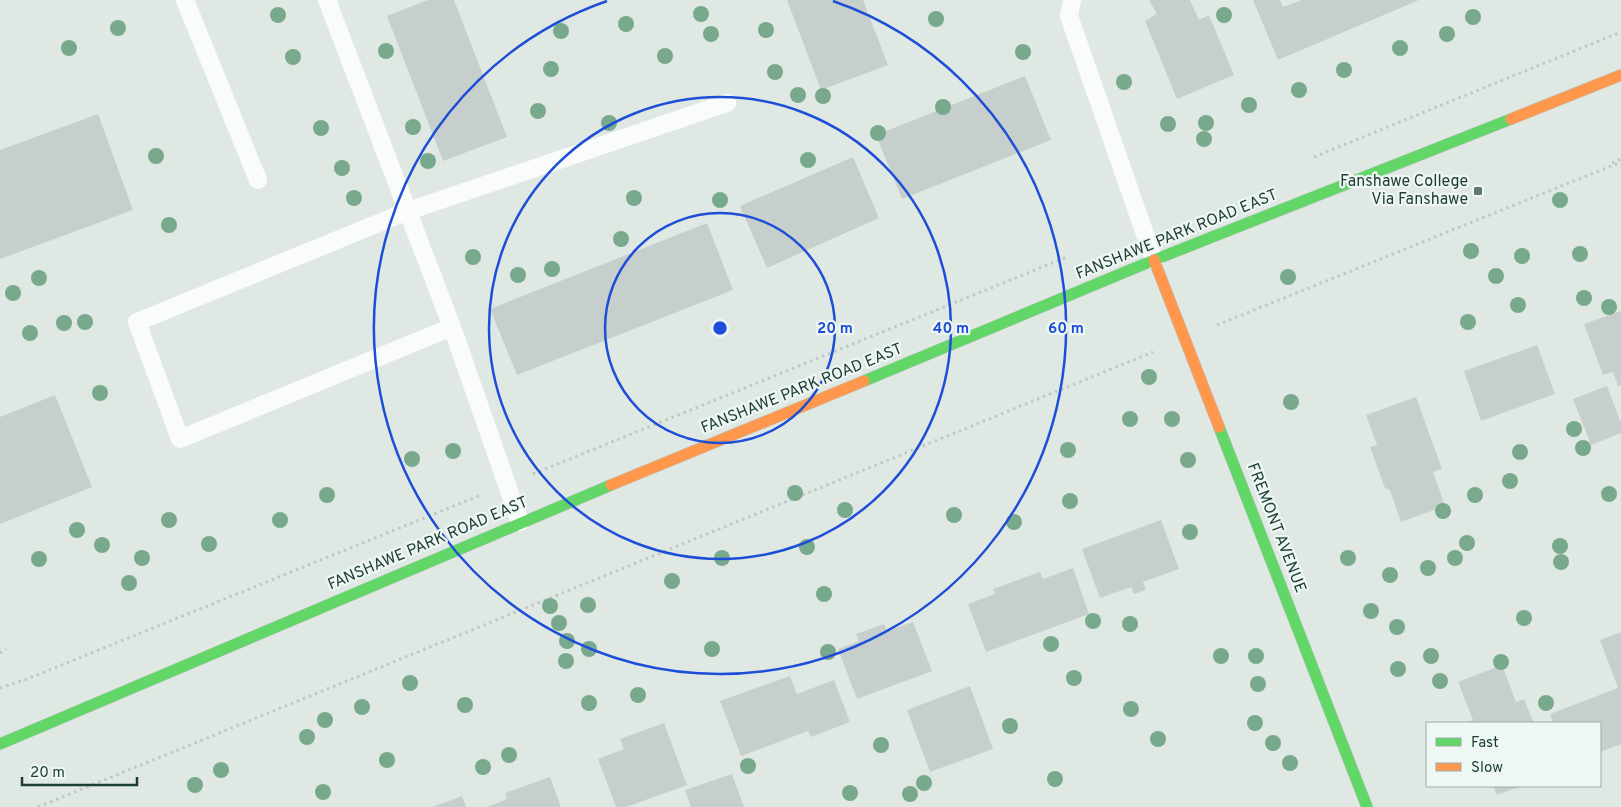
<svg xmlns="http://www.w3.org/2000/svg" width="1621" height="807" font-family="Overpass,sans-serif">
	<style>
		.building { fill: #c7cfcc }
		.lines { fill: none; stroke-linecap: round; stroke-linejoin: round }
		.fast-casing { stroke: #b9c5c0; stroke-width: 12 }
		.slow-casing { stroke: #b9c5c0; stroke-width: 12 }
		.path { stroke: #bec8c6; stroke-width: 3; stroke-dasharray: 2.5 4; stroke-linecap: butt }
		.lane { stroke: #fafcfb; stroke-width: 18 }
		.fast { stroke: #63d668; stroke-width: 11 }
		.slow { stroke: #ff974d; stroke-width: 11 }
		.tree { fill: #79a98d }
		.ring { fill: none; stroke: #1d4ed8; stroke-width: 2.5 }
		.poi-dot { fill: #617872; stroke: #eef7f3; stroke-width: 2 }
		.labels { text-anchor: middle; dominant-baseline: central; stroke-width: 4.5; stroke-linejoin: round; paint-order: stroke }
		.poi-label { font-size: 16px; fill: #1d3c34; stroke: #eef7f3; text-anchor: end }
		.street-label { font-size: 16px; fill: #1d3c34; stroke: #eef7f3 }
		.centre { fill: #1d4ed8; stroke: #eef7f3; stroke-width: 2.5 }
		.ring-label { font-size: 15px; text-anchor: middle; font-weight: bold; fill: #1d4ed8; stroke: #eef7f3; stroke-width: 4.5; stroke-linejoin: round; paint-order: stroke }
	</style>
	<rect width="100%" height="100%" fill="#e0e8e4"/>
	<!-- building -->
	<path class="building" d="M428,0h26l53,137 -64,24 -56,-145z
		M787,0h76l25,65 -67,25z
		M1149,0h41l9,20 10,-5 25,60 -57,24 -32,-78 12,-7z
		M1253,0h27l3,7 19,-7h117l-141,60z
		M1025,76l26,64 -149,59 -26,-64z
		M98,114l35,96 -133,49v-109z
		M853,157l26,61 -112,50 -27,-62z
		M707,223l26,67 -216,85 -27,-66z
		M1621,311v74l-3,1 -5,-14 -10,3 -19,-51z
		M1537,345l18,49 -74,27 -17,-50z
		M1607,386l14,37v10l-30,12 -18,-46z
		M55,395l37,92 -92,37v-107z
		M1416,397l26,72 -9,3 12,34 -44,16 -11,-32 -5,-2 -15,-41 7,-2 -11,-30z
		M1161,520l18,49 -36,13 3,8 -12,4 -3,-7 -31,11 -18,-49z
		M1073,568l16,46 -103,38 -18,-48 27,-10 -2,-5 47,-17 3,7z
		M913,622l19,49 -75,28 -19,-50 21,-8 -3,-7 28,-10 3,7z
		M1621,632v112l-21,8v-29h-47l-3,-9 68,-26 -18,-48z
		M1502,665l14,37 8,-3 10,24h-68l7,-3 -15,-38z
		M790,676l7,18 37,-14 16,42 -39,15 -3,-6 -67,25 -21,-55z
		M970,686l23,63 -63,23 -23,-62z
		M664,723l23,62 -61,22h-10l-18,-48 26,-10 -4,-10z
		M732,774l12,33h-53l-6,-17z
		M550,777l11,30h-74l20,-8 -2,-6z
		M1493,786h29l-25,9z
		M462,796l4,11h-34z"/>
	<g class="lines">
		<!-- fast casing -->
		<g class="fast-casing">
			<path id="fast" d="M864,381l290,-121 357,-141
				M1219,427l148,380
				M0,744l611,-259"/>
		</g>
		<!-- slow casing -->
		<g class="slow-casing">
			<path id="slow" d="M1511,119l110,-44
				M1154,260l65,167
				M611,485l253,-104"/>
		</g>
		<!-- path -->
		<path class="path" d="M1314,157l307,-125
			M1612,163l9,-4
			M1217,325l404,-163
			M533,474l534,-217
			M0,653l6,-4
			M0,688l27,-9 454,-184
			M38,807l1115,-455"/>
		<!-- lane -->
		<path class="lane" d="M185,0l73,180
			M327,0l125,327 68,195
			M1072,0l-3,16 85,244
			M452,327l-272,112 -43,-117 271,-111 319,-108"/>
		<!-- fast -->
		<use href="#fast" class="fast"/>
		<!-- slow -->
		<use href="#slow" class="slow"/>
	</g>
	<!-- trees -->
	<g class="tree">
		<circle cx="701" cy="14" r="8"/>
		<circle cx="278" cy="15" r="8"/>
		<circle cx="1224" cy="15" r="8"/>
		<circle cx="1473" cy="17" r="8"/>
		<circle cx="936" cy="19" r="8"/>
		<circle cx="626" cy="24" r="8"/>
		<circle cx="118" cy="28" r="8"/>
		<circle cx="766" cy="30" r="8"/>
		<circle cx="561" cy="31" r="8"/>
		<circle cx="711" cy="34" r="8"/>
		<circle cx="1447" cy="34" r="8"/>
		<circle cx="69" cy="48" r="8"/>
		<circle cx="1400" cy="48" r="8"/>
		<circle cx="386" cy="51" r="8"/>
		<circle cx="1023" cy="52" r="8"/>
		<circle cx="665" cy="56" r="8"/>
		<circle cx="293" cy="57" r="8"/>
		<circle cx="551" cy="69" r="8"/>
		<circle cx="1344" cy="70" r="8"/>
		<circle cx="775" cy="72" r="8"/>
		<circle cx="1124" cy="82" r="8"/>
		<circle cx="1299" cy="90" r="8"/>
		<circle cx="798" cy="95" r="8"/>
		<circle cx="823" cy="96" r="8"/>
		<circle cx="1249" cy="105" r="8"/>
		<circle cx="943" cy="107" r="8"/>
		<circle cx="538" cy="111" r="8"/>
		<circle cx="609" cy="123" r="8"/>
		<circle cx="1206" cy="123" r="8"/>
		<circle cx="1168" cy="124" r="8"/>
		<circle cx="413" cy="127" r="8"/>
		<circle cx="321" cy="128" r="8"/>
		<circle cx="878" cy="133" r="8"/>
		<circle cx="1204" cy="139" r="8"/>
		<circle cx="156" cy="156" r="8"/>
		<circle cx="808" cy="160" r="8"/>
		<circle cx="428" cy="161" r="8"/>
		<circle cx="342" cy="168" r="8"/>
		<circle cx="354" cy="198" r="8"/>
		<circle cx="634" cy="198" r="8"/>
		<circle cx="720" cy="200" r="8"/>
		<circle cx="1560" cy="200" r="8"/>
		<circle cx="169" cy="225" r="8"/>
		<circle cx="621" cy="239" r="8"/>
		<circle cx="1471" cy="251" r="8"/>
		<circle cx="1580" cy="254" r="8"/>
		<circle cx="1522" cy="256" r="8"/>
		<circle cx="473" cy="257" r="8"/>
		<circle cx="552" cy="269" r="8"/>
		<circle cx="518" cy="275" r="8"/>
		<circle cx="1496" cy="276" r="8"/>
		<circle cx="1288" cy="277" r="8"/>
		<circle cx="39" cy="278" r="8"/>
		<circle cx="13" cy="293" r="8"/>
		<circle cx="1584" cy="298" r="8"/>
		<circle cx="1518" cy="305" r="8"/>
		<circle cx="1609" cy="307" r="8"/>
		<circle cx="85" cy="322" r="8"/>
		<circle cx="1468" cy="322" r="8"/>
		<circle cx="64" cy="323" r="8"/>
		<circle cx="30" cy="333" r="8"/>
		<circle cx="1149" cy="377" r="8"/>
		<circle cx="100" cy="393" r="8"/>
		<circle cx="1291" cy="402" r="8"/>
		<circle cx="1130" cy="419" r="8"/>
		<circle cx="1172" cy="419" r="8"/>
		<circle cx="1574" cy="429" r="8"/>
		<circle cx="1583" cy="448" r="8"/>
		<circle cx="1068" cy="450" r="8"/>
		<circle cx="453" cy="451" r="8"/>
		<circle cx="1520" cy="452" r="8"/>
		<circle cx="412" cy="459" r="8"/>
		<circle cx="1188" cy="460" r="8"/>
		<circle cx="1510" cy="481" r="8"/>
		<circle cx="795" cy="493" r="8"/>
		<circle cx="1609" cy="494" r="8"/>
		<circle cx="327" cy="495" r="8"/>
		<circle cx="1475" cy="495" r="8"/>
		<circle cx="1070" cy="501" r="8"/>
		<circle cx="845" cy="510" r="8"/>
		<circle cx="1443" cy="511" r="8"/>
		<circle cx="954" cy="515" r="8"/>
		<circle cx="169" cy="520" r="8"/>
		<circle cx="280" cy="520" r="8"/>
		<circle cx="1014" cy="522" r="8"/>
		<circle cx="77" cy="530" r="8"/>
		<circle cx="1190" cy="532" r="8"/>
		<circle cx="1467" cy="543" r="8"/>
		<circle cx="209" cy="544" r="8"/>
		<circle cx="102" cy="545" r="8"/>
		<circle cx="1560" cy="546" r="8"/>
		<circle cx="807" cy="547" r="8"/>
		<circle cx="142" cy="558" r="8"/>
		<circle cx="722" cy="558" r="8"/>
		<circle cx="1348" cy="558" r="8"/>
		<circle cx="1455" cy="558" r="8"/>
		<circle cx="39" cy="559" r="8"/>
		<circle cx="1561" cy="562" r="8"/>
		<circle cx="1428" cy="568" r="8"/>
		<circle cx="1390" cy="575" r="8"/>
		<circle cx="672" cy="581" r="8"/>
		<circle cx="129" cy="583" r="8"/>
		<circle cx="824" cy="594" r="8"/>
		<circle cx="588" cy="605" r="8"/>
		<circle cx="550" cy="606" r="8"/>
		<circle cx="1371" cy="611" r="8"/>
		<circle cx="1524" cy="618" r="8"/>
		<circle cx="1093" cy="621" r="8"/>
		<circle cx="559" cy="623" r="8"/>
		<circle cx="1130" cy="624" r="8"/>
		<circle cx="1397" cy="627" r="8"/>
		<circle cx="567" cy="641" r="8"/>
		<circle cx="1051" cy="644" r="8"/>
		<circle cx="589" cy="649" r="8"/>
		<circle cx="712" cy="649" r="8"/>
		<circle cx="828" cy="652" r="8"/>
		<circle cx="1221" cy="656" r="8"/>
		<circle cx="1256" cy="656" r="8"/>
		<circle cx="1431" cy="656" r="8"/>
		<circle cx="566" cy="661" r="8"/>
		<circle cx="1501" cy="662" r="8"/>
		<circle cx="1398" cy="669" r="8"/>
		<circle cx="1074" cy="678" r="8"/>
		<circle cx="1440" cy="681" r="8"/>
		<circle cx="410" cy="683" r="8"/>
		<circle cx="1258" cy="684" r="8"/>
		<circle cx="638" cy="695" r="8"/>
		<circle cx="589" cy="703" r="8"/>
		<circle cx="1546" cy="703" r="8"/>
		<circle cx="465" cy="705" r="8"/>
		<circle cx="362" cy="707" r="8"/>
		<circle cx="1131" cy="709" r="8"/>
		<circle cx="325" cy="720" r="8"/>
		<circle cx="1255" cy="723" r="8"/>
		<circle cx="1010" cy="726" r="8"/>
		<circle cx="307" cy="737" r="8"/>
		<circle cx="1158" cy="739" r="8"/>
		<circle cx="1273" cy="743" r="8"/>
		<circle cx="881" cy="745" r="8"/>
		<circle cx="509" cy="755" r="8"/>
		<circle cx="387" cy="760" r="8"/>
		<circle cx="1290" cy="763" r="8"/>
		<circle cx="748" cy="766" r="8"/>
		<circle cx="483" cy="767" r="8"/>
		<circle cx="221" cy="770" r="8"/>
		<circle cx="1055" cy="779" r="8"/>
		<circle cx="924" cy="783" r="8"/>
		<circle cx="195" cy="785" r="8"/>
		<circle cx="323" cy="792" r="8"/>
		<circle cx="850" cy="793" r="8"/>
		<circle cx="910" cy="794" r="8"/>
	</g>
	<!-- distance rings -->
	<g class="ring">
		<circle cx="720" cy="328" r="115"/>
		<circle cx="720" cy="328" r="231"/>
		<path d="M833 1A346 346 0 1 1 607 1"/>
	</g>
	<!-- markers -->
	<rect class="poi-dot" x="1473" y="186" width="10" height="10" rx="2.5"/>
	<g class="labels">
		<!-- poi labels -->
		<g class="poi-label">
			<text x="1468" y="182">Fanshawe College<tspan x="1468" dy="18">Via Fanshawe</tspan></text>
		</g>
		<!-- street labels -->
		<g class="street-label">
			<text transform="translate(1177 235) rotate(-22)">FANSHAWE PARK ROAD EAST</text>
			<text transform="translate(802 389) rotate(-22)">FANSHAWE PARK ROAD EAST</text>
			<text transform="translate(1276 528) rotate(69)">FREMONT AVENUE</text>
			<text transform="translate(428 544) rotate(-23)">FANSHAWE PARK ROAD EAST</text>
		</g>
	</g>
	<circle cx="720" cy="328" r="8" class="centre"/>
	<g class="ring-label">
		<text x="835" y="333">20 m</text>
		<text x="951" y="333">40 m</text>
		<text x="1066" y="333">60 m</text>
	</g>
	<!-- legend -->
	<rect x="1426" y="722" width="175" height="65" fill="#eef7f3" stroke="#9aaca7"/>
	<rect x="1436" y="738" width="25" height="8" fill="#63d668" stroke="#9aaca7"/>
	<text x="1471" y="747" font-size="15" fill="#1d3c34">Fast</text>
	<rect x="1436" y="763" width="25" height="8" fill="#ff974d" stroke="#9aaca7"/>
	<text x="1471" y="772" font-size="15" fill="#1d3c34">Slow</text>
	<!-- scale -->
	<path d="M22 777v8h115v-8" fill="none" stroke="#1d3c34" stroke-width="2.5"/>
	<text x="30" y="777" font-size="15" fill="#1d3c34" stroke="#eef7f3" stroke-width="4" paint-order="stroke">20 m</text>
</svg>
